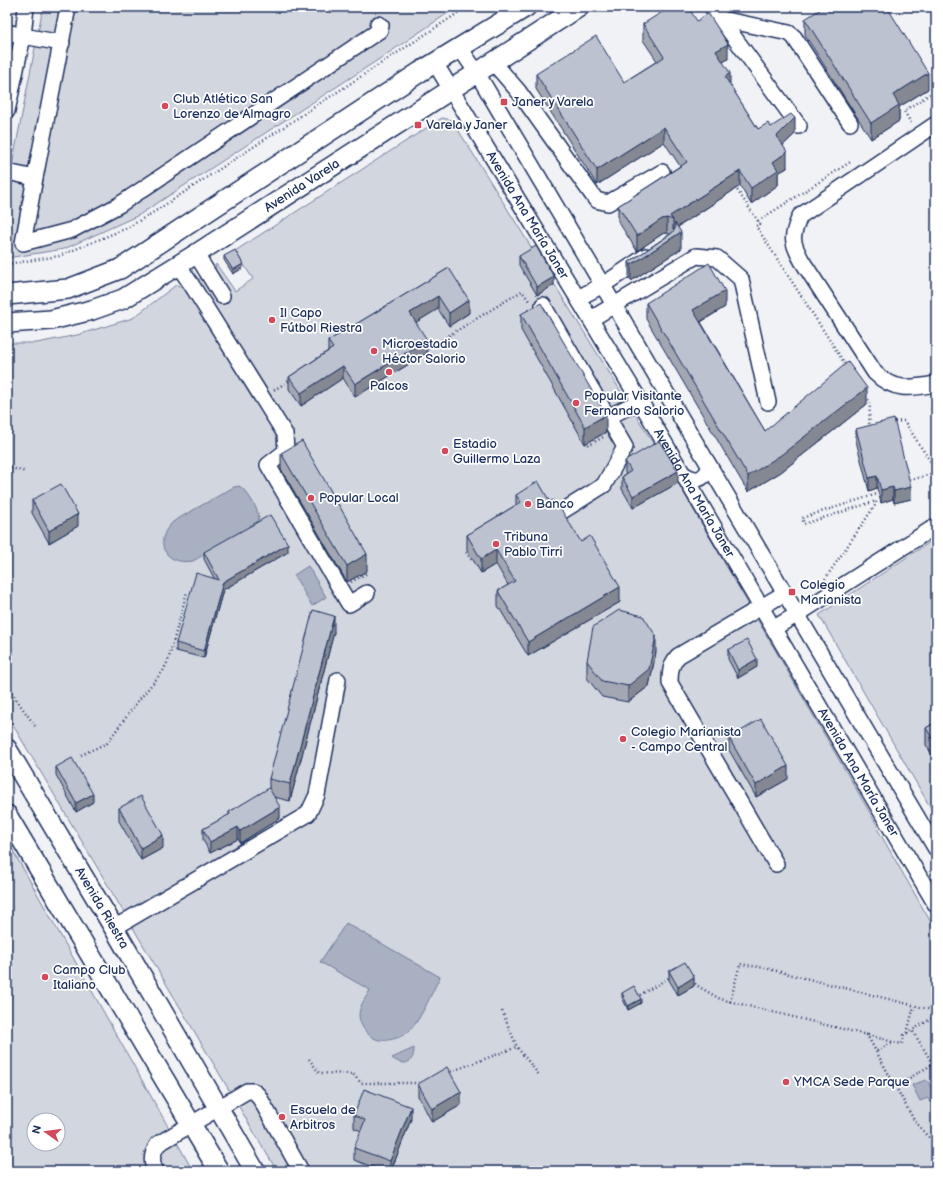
<svg xmlns="http://www.w3.org/2000/svg" width="943" height="1178" font-family="'Balsamiq Sans',sans-serif">
	<style>
		.green { fill: #d2d6df; stroke: #76829e; fill-rule: evenodd }
		.water { fill: #a8b0c2; stroke: #707c9a }
		.lines { fill: none; stroke-linecap: round; stroke-linejoin: round }
		.minor-casing { stroke: #1b2f5e; stroke-width: 18 }
		.major-casing { stroke: #1b2f5e; stroke-width: 22 }
		.path { stroke: #1b2f5e; stroke-width: 2.5; stroke-dasharray: 1 3; stroke-linecap: butt }
		.minor { stroke: #fff; stroke-width: 15 }
		.major { stroke: #fff; stroke-width: 19 }
		.wall { fill: #a2a7b3; stroke: #1b2f5e }
		.shaded-wall { fill: #848892; stroke: #1b2f5e }
		.building { fill: #bcc2d0; stroke: #1b2f5e }
		.poi-dot { fill: #d1495b; stroke: #fff; stroke-width: 1.5 }
		.labels { text-anchor: middle; dominant-baseline: central; stroke-width: 3.5; stroke-linejoin: round; paint-order: stroke }
		.poi-label { font-size: 13px; fill: #1b2f5e; stroke: #fff; text-anchor: start }
		.street-label { font-size: 13px; fill: #1b2f5e; stroke: #fff }
	</style>
	<rect width="100%" height="100%" fill="#f1f2f5"/>
	<filter id="ink" filterUnits="userSpaceOnUse"><feTurbulence type="fractalNoise" baseFrequency=".025" numOctaves="2"/><feDisplacementMap in="SourceGraphic" scale="8" xChannelSelector="R" yChannelSelector="G"/><feConvolveMatrix kernelMatrix="1 2 1 2 8 2 1 2 1" color-interpolation-filters="sRGB"/></filter>
	<g filter="url(#ink)">
		<!-- green -->
		<path class="green" d="M43,7h414l-73,49 -245,159 -75,34 -57,9v-67z
			M442,118l10,2 226,363 199,342 1,5 58,101v240h-659l-270,-456v-372h30l40,-8 56,-17 43,-33 10,2 29,-18 1,-5 19,27 18,-12 -18,-28z
			M936,538v279l-117,-202z
			M7,840l186,331h-186zM34,1120h24v24h-24z"/>
		<!-- water -->
		<path class="water" d="M239,486c7,3 20,24 20,32 0,3 -3,6 -5,8l-61,35c-29,5 -41,-21 -19,-40l60,-34z
			M308,566l18,31 -14,9 -18,-31z
			M346,923l94,54c-8,15 -20,45 -32,55 -7,6 -24,11 -32,7 -9,-3 -17,-15 -17,-24 0,-9 7,-17 11,-25l-50,-28z
			M414,1048c0,16 -10,19 -22,10z
			M926,1080l3,3 2,5 5,2 -1,13 -5,-1 -2,-4 -8,3 -8,-16z"/>
		<g class="lines">
			<!-- minor casing -->
			<g class="minor-casing">
				<g id="minor">
					<path d="M26,7l-3,29 39,7"/>
					<path d="M712,7l87,119"/>
					<path d="M721,19l68,14 5,4 56,86"/>
					<path d="M7,32l16,4 -16,75"/>
					<path d="M460,48l17,25 459,776"/>
					<path id="s1" d="M435,63l205,338 296,504"/>
					<path d="M494,63l25,29 77,108 12,3 54,-31"/>
					<path d="M936,124l-136,92c-9,21 -9,25 2,45l73,112c19,19 37,15 61,11"/>
					<path d="M7,172l28,6 -12,65 49,-13 47,-25 261,-175 1,-4 -3,-2"/>
					<path d="M35,178l33,-171"/>
					<path d="M196,254l26,42"/>
					<path d="M178,265l13,19 94,150 1,17 -18,14 81,139 18,-11"/>
					<path d="M578,298l25,-13 43,-29"/>
					<path d="M543,305l82,142 -21,38 -43,27"/>
					<path d="M591,319l105,-63 21,2 24,21 27,123"/>
					<path d="M608,417l32,-16"/>
					<path d="M683,474c13,8 20,7 27,-7"/>
					<path d="M774,628l24,-14 138,-88"/>
					<path d="M776,864l-106,-181c0,-12 1,-19 8,-27l107,-63"/>
					<path d="M114,928l194,-114 9,-19 21,-115"/>
					<path d="M156,1171c-6,-9 -4,-18 2,-27l89,-53h6l5,4 43,76"/>
				</g>
			</g>
			<!-- major casing -->
			<g class="major-casing">
				<g id="major">
					<path d="M7,295l61,-6 52,-20 300,-197 106,-65"/>
					<path id="s2" d="M7,323l44,-3 41,-10 31,-11 73,-45 383,-247"/>
					<path id="s3" d="M7,749l107,179 141,243"/>
					<path d="M7,815l212,356"/>
				</g>
			</g>
			<!-- path -->
			<path class="path" d="M911,123l-7,-12 32,-21
				M735,187l25,37 -4,2 91,141
				M758,221l94,-60
				M7,264l52,-8 68,-28 27,-16 304,-199
				M425,350l97,-59 7,10
				M274,390l18,-11
				M866,396l4,6 -1,26
				M891,422l13,-1 32,49
				M586,441l3,4 14,-8
				M7,467l19,5
				M910,480l26,-7
				M469,550l-3,2 6,9
				M825,579l51,-75v-3l-72,23 -2,-6 75,-24
				M351,582l15,-8 -3,-5
				M7,686l28,40
				M81,755l26,-12 31,-42 25,-30 5,-10 19,-69
				M693,980l3,5 24,14 147,36 47,85 13,16 9,6
				M640,995l32,-19
				M730,1002l10,-38 25,4 171,43
				M502,1011l15,36
				M907,1033l7,-27
				M868,1035l25,7
				M877,1051l16,-9 9,2 2,-9 32,-19
				M309,1059l10,14 34,1 8,9h61
				M447,1073l70,-26 22,28
				M896,1086l37,-22 -21,-34"/>
			<!-- minor -->
			<use href="#minor" class="minor"/>
			<!-- major -->
			<use href="#major" class="major"/>
		</g>
		<!-- wall -->
		<path class="wall" d="M805,19l123,70 -29,18v14l-28,18 -66,-104z
			M697,21l31,38 -5,3 7,23 28,44 13,-2 24,7 -12,11 4,23 -9,5v12l-27,19 -11,-18 -62,41 3,22 -50,32 -2,-3v-16l41,-28 -3,-1 -5,1 -25,17 -19,-30v-15l62,-40 -16,-24 -67,43 -61,-96v-15l88,8 33,-21 -14,-21v-16z
			M224,256l19,12 -10,6 -9,-14z
			M519,256l35,29 -17,10 -18,-30z
			M449,268l20,45 -20,13 -11,-17 -22,13 11,31 -72,44 -12,-19 -42,28 -12,-17v-12l39,-26v-10z
			M646,303l79,4 -24,15 64,109 102,-27 -86,68 -33,20 -102,-173z
			M521,314l85,118 -21,12 -64,-114z
			M856,429l55,70 -17,4 -1,-4 -12,4 -4,-15 -8,3 -13,-50z
			M281,453l86,118 -20,11 -66,-113z
			M625,461l53,22 -45,25 -11,-19v-12l4,-3 -1,-1z
			M516,495l34,7 31,40 39,60 -92,54 -30,-50v-15l10,-6 -12,-21 -15,9 -14,-23v-15l49,-30z
			M32,500l46,26 -29,17 -17,-30z
			M204,552h84l-65,38 -19,68 -28,-7v-8l38,-65 -10,-19z
			M334,632l-44,169 -16,-4 6,21 -40,25 -2,-4 -28,14 -7,-13v-11l26,-14v-3l40,-23v-10z
			M728,650l29,17 -19,11 -10,-19z
			M656,652l-7,34 -21,16 -26,-5 -15,-19v-17z
			M936,722v39l-10,-16v-17z
			M729,738l59,41 -32,18 -27,-47z
			M56,767l37,35 -17,10 -20,-37z
			M119,808l44,40 -22,12 -22,-39z
			M669,971l25,15 -16,9 -9,-15z
			M622,993l19,10 -13,7 -6,-13z
			M418,1084l43,21 -29,17 -14,-26z
			M354,1115l57,4 -20,52h-8l-29,-11v-12l7,-17 -7,-3z"/>
		<!-- shaded-wall -->
		<path class="shaded-wall" d="M728,44v15l-12,7v-15z
			M730,73v15l-5,-11z
			M928,73v16l-29,18v14l-28,18v-16l22,-28z
			M795,118v16l-18,17v-15z
			M664,127v15l-67,43v-15z
			M787,152v16l-9,5v12l-27,19v-16l22,-26z
			M740,171v15l-67,44v-10l-3,-4z
			M667,218v15l-5,1 -25,17v-15l25,-17z
			M681,232v17l-50,32v-16z
			M243,264v4l-10,6v-4z
			M554,277v8l-17,10v-8z
			M725,291v16l-32,19v-16z
			M438,296v13l-28,17v-13z
			M469,300v13l-20,13v-13z
			M427,340v13l-72,44v-13z
			M343,366v12l-42,28v-13z
			M867,388v16l-86,68 -33,20v-16z
			M606,415v17l-21,12v-17z
			M678,471v12l-45,25v-12z
			M877,476v12l-8,3v-13z
			M893,487v12l-12,4v-13z
			M911,487v12l-17,4v-12z
			M78,514v12l-29,17v-12z
			M288,544v8l-65,38 -19,68v-7l19,-69z
			M496,550v14l-15,9v-14z
			M367,554v17l-20,11v-16z
			M620,587v15l-92,54v-14z
			M334,616v16l-44,169v-17z
			M656,636v16l-7,34 -21,16v-16z
			M757,659v8l-19,11v-8z
			M788,766v13l-32,18v-12z
			M93,794v8l-17,10v-9z
			M280,807v11l-40,25v-12z
			M238,827v12l-28,14v-11z
			M163,835v13l-22,12v-12z
			M694,977v9l-16,9v-8z
			M641,999v4l-13,7v-4z
			M461,1092v13l-29,17v-13z
			M411,1107v12l-20,52h-1v-10z"/>
		<!-- building -->
		<path class="building" d="M670,7h18l9,14 11,-8 20,31 -12,7 14,22 -5,4 33,52 10,-6 3,4 20,-13 4,4 -18,18 10,16 -14,10 5,8 -27,18 -11,-17 -70,45 3,4 -6,-2 -5,1 -25,17 -19,-30 69,-44 -23,-35 -67,43 -61,-96 60,-38 28,46 40,-25 -21,-33z
			M824,7h63l41,66 -35,22 6,10 -28,18 -66,-104z
			M675,223l6,9 -50,33 -2,-3 43,-29 3,-4z
			M536,246l18,31 -17,10 -18,-31z
			M235,250l8,14 -10,6 -9,-14z
			M709,263l16,28 -32,19 72,121 83,-69 19,26 -86,67 -33,21 -102,-173z
			M449,268l20,32 -20,13 -11,-17 -28,17 17,27 -72,44 -12,-18 -42,27 -12,-16 44,-29 -5,-7z
			M541,303l65,112 -21,12 -64,-113z
			M894,419l17,68 -17,4 -1,-4 -12,3 -4,-14 -8,2 -13,-49z
			M302,441l65,113 -20,12 -66,-113z
			M659,441l19,30 -45,25 -11,-19 9,-6 -6,-10z
			M538,481l12,21 3,-2 3,5 3,1 22,36 9,-6 30,51 -92,55 -30,-51 17,-10 -19,-31 -15,9 -14,-24 54,-33 -5,-7z
			M61,484l17,30 -29,17 -17,-31z
			M270,515l18,29 -65,38 -19,69 -28,-8 20,-70 23,7 -15,-28z
			M313,610l21,6 -44,168 -21,-5z
			M619,610l24,6 13,20 -7,33 -21,17 -26,-5 -15,-20 6,-34z
			M747,640l10,19 -19,11 -10,-20z
			M761,719l27,47 -32,19 -27,-47z
			M936,722v22l-10,-16z
			M72,758l21,36 -17,9 -20,-36z
			M269,788l11,19 -40,24 -2,-4 -28,15 -7,-13 27,-15 -1,-2z
			M141,796l22,39 -22,13 -22,-40z
			M685,962l9,15 -16,10 -9,-16z
			M634,986l7,13 -13,7 -6,-13z
			M447,1067l14,25 -29,17 -14,-25z
			M364,1089l47,18 -21,54 -36,-13 11,-28 -11,-5z"/>
	</g>
	<!-- markers -->
	<g class="poi-dot">
		<rect x="500" y="98" width="8" height="8" rx="2"/>
		<circle cx="165" cy="106" r="4"/>
		<rect x="414" y="121" width="8" height="8" rx="2"/>
		<circle cx="272" cy="320" r="4"/>
		<circle cx="374" cy="351" r="4"/>
		<circle cx="389" cy="372" r="4"/>
		<circle cx="576" cy="403" r="4"/>
		<circle cx="445" cy="451" r="4"/>
		<circle cx="311" cy="498" r="4"/>
		<circle cx="528" cy="504" r="4"/>
		<circle cx="496" cy="544" r="4"/>
		<rect x="788" y="588" width="8" height="8" rx="2"/>
		<circle cx="623" cy="739" r="4"/>
		<circle cx="45" cy="977" r="4"/>
		<circle cx="786" cy="1082" r="4"/>
		<circle cx="282" cy="1117" r="4"/>
	</g>
	<g class="labels">
		<!-- poi labels -->
		<g class="poi-label">
			<text x="173" y="99">Club Atlético San<tspan x="173" dy="15">Lorenzo de Almagro</tspan></text>
			<text x="512" y="102">Janer y Varela</text>
			<text x="426" y="125">Varela y Janer</text>
			<text x="280" y="313">Il Capo<tspan x="280" dy="15">Fútbol Riestra</tspan></text>
			<text x="382" y="344">Microestadio<tspan x="382" dy="15">Héctor Salorio</tspan></text>
			<text x="389" y="386" text-anchor="middle">Palcos</text>
			<text x="584" y="396">Popular Visitante<tspan x="584" dy="15">Fernando Salorio</tspan></text>
			<text x="453" y="444">Estadio<tspan x="453" dy="15">Guillermo Laza</tspan></text>
			<text x="319" y="498">Popular Local</text>
			<text x="536" y="504">Banco</text>
			<text x="504" y="537">Tribuna<tspan x="504" dy="15">Pablo Tirri</tspan></text>
			<text x="800" y="585">Colegio<tspan x="800" dy="15">Marianista</tspan></text>
			<text x="631" y="732">Colegio Marianista<tspan x="631" dy="15">- Campo Central</tspan></text>
			<text x="53" y="970">Campo Club<tspan x="53" dy="15">Italiano</tspan></text>
			<text x="794" y="1082">YMCA Sede Parque</text>
			<text x="290" y="1110">Escuela de<tspan x="290" dy="15">Arbitros</tspan></text>
		</g>
		<!-- street labels -->
		<g class="street-label">
			<text stroke="none"><textPath href="#s2" startOffset="331">Avenida Varela</textPath></text>
			<text stroke="none"><textPath href="#s1" startOffset="178">Avenida Ana María Janer</textPath></text>
			<text stroke="none"><textPath href="#s1" startOffset="502">Avenida Ana María Janer</textPath></text>
			<text stroke="none"><textPath href="#s1" startOffset="826">Avenida Ana María Janer</textPath></text>
			<text stroke="none"><textPath href="#s3" startOffset="185">Avenida Riestra</textPath></text>
		</g>
	</g>
	<!-- margin -->
	<rect width="943" height="1178" fill="none" stroke="#fff" stroke-width="24"/>
	<rect x="12" y="12" width="919" height="1154" fill="none" stroke="#1b2f5e" stroke-width="1.5" filter="url(#ink)"/>
	<!-- north arrow -->
	<g transform="translate(46 1132) rotate(284)"><circle r="19" fill="#ffffff" stroke="#a4acbf"/>
	<path d="M0-3L7 15L0 10L-7 15Z" fill="#d1495b"/>
	<text y="-6" font-size="11" font-weight="bold" text-anchor="middle" fill="#1b2f5e">N</text>
	</g>
</svg>
